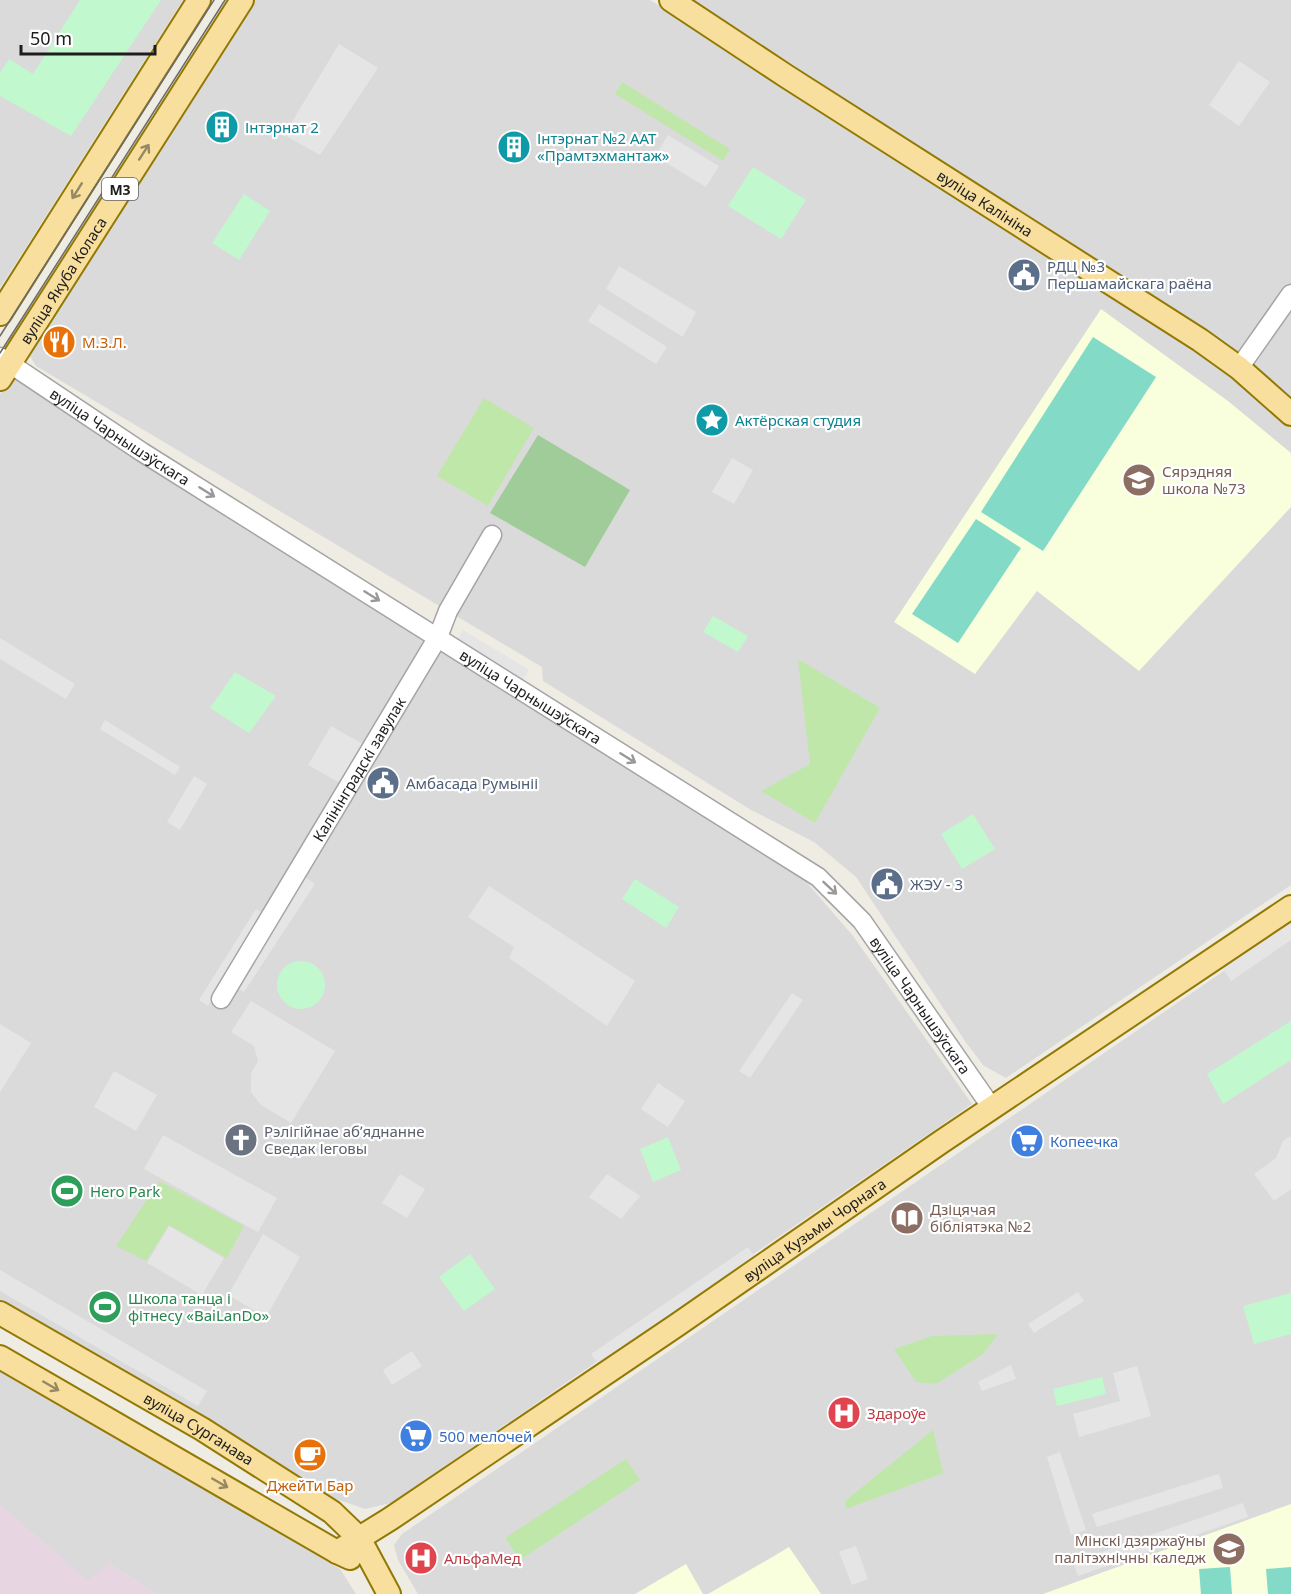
<svg xmlns="http://www.w3.org/2000/svg" width="1291" height="1594" font-family="'Noto Sans',sans-serif">
	<style>
		.residential { fill: #dbdada }
		.industrial { fill: #e7d5e1 }
		.education { fill: #f9fedc }
		.grass { fill: #bfe7aa }
		.forest { fill: #a0cc99 }
		.park { fill: #c1f8ce }
		.pitch { fill: #83dbc7 }
		.parking { fill: #e5e5e5 }
		.lines { fill: none; stroke-linecap: round; stroke-linejoin: round }
		.minor-casing { stroke: #a4a4a4; stroke-width: 21 }
		.major-casing { stroke: #927904; stroke-width: 26 }
		.minor { stroke: #fff; stroke-width: 18 }
		.major { stroke: #f9df9d; stroke-width: 22 }
		.tram { stroke: #6b6b6b; stroke-width: 1.5 }
		.oneway { stroke: #968863 }
		.oneway2 { stroke: #999 }
		.labels { text-anchor: middle; dominant-baseline: central; stroke-width: 4.5; stroke-linejoin: round; paint-order: stroke }
		.shield { fill: #fff; stroke: #616161; stroke-width: 1.5 }
		.shield-label { font-size: 14px; font-weight: bold; fill: #1d1d1d }
		.culture-label { font-size: 15px; fill: #0d838f; stroke: #fff; text-anchor: start }
		.street-label { font-size: 15px; fill: #1d1d1d; stroke: #fff }
		.service-label { font-size: 15px; fill: #4e5e75; stroke: #fff; text-anchor: start }
		.food-label { font-size: 15px; fill: #c56008; stroke: #fff; text-anchor: start }
		.education-label { font-size: 15px; fill: #785e54; stroke: #fff; text-anchor: start }
		.worship-label { font-size: 15px; fill: #5b616d; stroke: #fff; text-anchor: start }
		.shop-label { font-size: 15px; fill: #366cbe; stroke: #fff; text-anchor: start }
		.leisure-label { font-size: 15px; fill: #27864d; stroke: #fff; text-anchor: start }
		.health-label { font-size: 15px; fill: #be3a42; stroke: #fff; text-anchor: start }
	</style>
	<rect width="100%" height="100%" fill="#eeece3"/>
	<!-- residential -->
	<path class="residential" d="M0,0h183l-183,288z
		M254,0h396l572,365 69,63v457l-285,193 -22,-12 -17,-22 -111,-167 -42,-35 -63,-32 -208,-129 -1,-14 -506,-301 -10,-16z
		M693,0h598v283l-52,72z
		M1291,312v91l-39,-36z
		M12,374l791,504 50,58 119,168 -581,399 -26,6 -37,-13 -328,-193v-909z
		M1291,925v669h-873l-20,-34 -4,-15 8,-11z
		M0,1365l340,204 16,25h-199l-48,-30 -21,17 -88,-76z"/>
	<!-- industrial -->
	<path class="industrial" d="M0,1505l88,75 21,-16 48,30h-157z"/>
	<!-- education -->
	<path class="education" d="M1101,309l127,92 63,52v54l-152,164 -102,-80 -62,83 -81,-52z
		M1291,1504v90h-248z
		M789,1547l32,47h-113l61,-35z
		M686,1564l17,30h-68z"/>
	<!-- grass -->
	<path class="grass" d="M622,82l108,67 -7,12 -108,-67z
		M484,398l50,30 -46,78 -51,-30z
		M798,659l82,49 -65,115 -54,-32 49,-27z
		M159,1181l85,45 -17,32 -58,-33 -23,36 -30,-15z
		M998,1334l-15,20 -47,30 -20,-2 -22,-33 38,-13z
		M933,1430l10,43 -97,36 -1,-8z
		M626,1459l14,21 -120,80 -15,-22z"/>
	<!-- forest -->
	<path class="forest" d="M538,435l92,55 -45,77 -95,-54z"/>
	<!-- park -->
	<path class="park" d="M80,0h81l-90,136 -71,-40v-23l9,-14 24,15z
		M753,167l53,33 -25,39 -53,-33z
		M244,194l26,17 -31,49 -27,-17z
		M713,616l35,20 -10,16 -35,-20z
		M235,672l41,24 -27,37 -39,-25z
		M973,814l22,35 -33,20 -21,-35z
		M635,879l44,28 -13,21 -44,-29z
		M277 985a24 24 0 1 1 48 0a24 24 0 1 1-48 0Z
		M1291,1021v39l-68,44 -16,-30z
		M668,1137l13,33 -28,12 -13,-33z
		M470,1254l25,35 -31,22 -25,-34z
		M1291,1293v41l-37,10 -11,-38z
		M1102,1377l4,17 -49,12 -4,-17z"/>
	<!-- pitch -->
	<path class="pitch" d="M1093,337l63,40 -113,174 -62,-39z
		M976,519l45,29 -63,95 -46,-29z
		M1230,1567l2,27h-31l-2,-25z
		M1291,1567v27h-23l-2,-25z"/>
	<!-- parking -->
	<path class="parking" d="M339,44l39,24 -58,87 -36,-20z
		M1239,61l31,21 -31,44 -30,-21z
		M668,135l51,31 -13,21 -51,-31z
		M619,266l77,46 -13,25 -77,-48z
		M599,304l68,43 -11,17 -68,-43z
		M732,458l21,12 -19,34 -22,-12z
		M463,630l66,40 -6,10 -66,-40z
		M0,638l75,46 -9,15 -66,-40z
		M105,720l75,47 -5,8 -75,-46z
		M331,726l35,20 -22,39 -36,-20z
		M194,776l13,8 -27,46 -13,-8z
		M305,877l10,7 -71,108 -11,-6z
		M489,886l146,95 -28,45 -98,-68 5,-11 -46,-30z
		M256,909l10,6 -58,91 -9,-6z
		M1291,913v27l-60,41 -12,-18z
		M792,993l11,7 -53,78 -11,-7z
		M251,1001l84,50 -44,72 -30,-18 -10,-13v-18l7,-13 -4,-15 -23,-14z
		M0,1024l31,19 -31,49z
		M114,1071l43,24 -21,36 -42,-24z
		M658,1083l27,18 -17,26 -27,-18z
		M163,1135l114,63 -19,34 -114,-63z
		M1291,1136v53l-17,12 -20,-27 22,-16 7,-17z
		M400,1174l25,15 -18,29 -25,-15z
		M607,1174l33,22 -19,23 -32,-22z
		M169,1226l55,32 -22,37 -55,-32z
		M263,1234l37,23 -34,60 -38,-22z
		M748,1247l11,16 -157,106 -11,-15z
		M0,1270l207,121 -9,15 -198,-115z
		M1078,1292l6,9 -50,32 -6,-9z
		M412,1351l10,15 -30,19 -9,-15z
		M1011,1365l5,14 -34,12 -4,-9z
		M1137,1366l14,50 -72,21 -6,-23 47,-13 -7,-28z
		M1060,1452l26,78 -15,5 -24,-78z
		M1219,1474l4,14 -126,39 -5,-13z
		M1243,1503l5,14 -170,59 -5,-14z
		M856,1546l12,33 -16,6 -13,-33z"/>
	<g class="lines">
		<!-- minor casing -->
		<g class="minor-casing">
			<g id="minor">
				<path id="s1" d="M0,357l142,95 676,425 44,44 130,187"/>
				<path d="M1239,368l52,-74"/>
				<path id="s2" d="M221,999l217,-362 10,-26 44,-76"/>
			</g>
		</g>
		<!-- major casing -->
		<g class="major-casing">
			<g id="major">
				<path id="s3" d="M671,0l115,76 414,264 39,28 52,46"/>
				<path d="M0,314l199,-314"/>
				<path id="s4" d="M0,379l242,-379"/>
				<path id="s5" d="M0,1313l202,116 130,83 27,26 30,56"/>
				<path d="M0,1357l337,195 13,6"/>
				<path id="s6" d="M337,1552l53,-33 287,-194 264,-183 350,-235"/>
			</g>
		</g>
		<!-- minor -->
		<use href="#minor" class="minor"/>
		<!-- major -->
		<use href="#major" class="major"/>
		<!-- tram -->
		<path class="tram" d="M0,336l214,-336
			M0,353l225,-353"/>
	</g>
	<!-- one-way arrows -->
	<defs><path id="oneway-shaft" d="M-6 0H5M1.5-3L5.5 0L1.5 3" fill="none" stroke-width="1.6" stroke-linecap="round" stroke-linejoin="round" transform="scale(1.5)"/></defs>
	<g class="oneway">
		<use href="#oneway-shaft" transform="translate(144 152) rotate(-57)"/>
		<use href="#oneway-shaft" transform="translate(77 191) rotate(122)"/>
		<use href="#oneway-shaft" transform="translate(51 1386) rotate(30)"/>
		<use href="#oneway-shaft" transform="translate(220 1483) rotate(30)"/>
	</g>
	<g class="oneway2">
		<use href="#oneway-shaft" transform="translate(207 492) rotate(32)"/>
		<use href="#oneway-shaft" transform="translate(372 596) rotate(32)"/>
		<use href="#oneway-shaft" transform="translate(628 758) rotate(32)"/>
		<use href="#oneway-shaft" transform="translate(830 888) rotate(43)"/>
	</g>
	<!-- icons -->
	<defs>
		<g id="building-disc" transform="scale(1.725)"><circle r="9.5" fill="#0f9aa8" stroke="#fff"/><path d="M-4-6H4V6H1V3H-1V6H-4ZM-2.5-4.3h1.7v1.8h-1.7ZM.8-4.3h1.7v1.8H.8ZM-2.5-1h1.7V.8h-1.7ZM.8-1h1.7V.8H.8Z" fill="#fff"/></g>
		<g id="civic-disc" transform="scale(1.725)"><circle r="9.5" fill="#5c6f8a" stroke="#fff"/><path d="M-.6-6.5H3V-4.5H.6V-3L4-1V1h2V6H-6V1h2V-1L-.6-3ZM-1.2 2.5V6h2.4V2.5Z" fill="#fff"/></g>
		<g id="restaurant-disc" transform="scale(1.725)"><circle r="9.5" fill="#e8710a" stroke="#fff"/><path d="M-5-6h1v4h1v-4h1v4h1v-4h1v5L-1.5 .5V6h-2V.5L-5-1ZM5-6V6H3V1.5H1.5Q1.5-4 5-6Z" fill="#fff"/></g>
		<g id="sight-disc" transform="scale(1.725)"><circle r="9.5" fill="#0f9aa8" stroke="#fff"/><path d="M0-6L1.8-2.2L6-1.7L2.9 1.2L3.7 5.4L0 3.3L-3.7 5.4L-2.9 1.2L-6-1.7L-1.8-2.2Z" fill="#fff"/></g>
		<g id="school-disc" transform="scale(1.725)"><circle r="9.5" fill="#8d6e63" stroke="#fff"/><path d="M0-5L7-2L0 1L-7-2ZM-4 1L0 2.5L4 1V4Q0 6-4 4Z" fill="#fff"/></g>
		<g id="church-disc" transform="scale(1.725)"><circle r="9.5" fill="#6b7280" stroke="#fff"/><path d="M-1.2-6h2.4v3.5h3.3v2.4h-3.3V6h-2.4V-.1h-3.3v-2.4h3.3Z" fill="#fff"/></g>
		<g id="supermarket-disc" transform="scale(1.725)"><circle r="9.5" fill="#3f7fe0" stroke="#fff"/><path d="M-6-5.5h2.5l.6 2H6L4.5 2H-2.5L-4.4-4H-6ZM-1.5 3.2a1.3 1.3 0 1 0 .1 0ZM3 3.2a1.3 1.3 0 1 0 .1 0Z" fill="#fff"/></g>
		<g id="stadium-disc" transform="scale(1.725)"><circle r="9.5" fill="#2e9e5b" stroke="#fff"/><path d="M0-5a6.5 5 0 1 0 0 10a6.5 5 0 1 0 0-10ZM-3.5-1.8h7v3.6h-7Z" fill="#fff"/></g>
		<g id="library-disc" transform="scale(1.725)"><circle r="9.5" fill="#8d6e63" stroke="#fff"/><path d="M-6-4Q-3-5.5-.7-3.5V5Q-3 3-6 4ZM6-4Q3-5.5 .7-3.5V5Q3 3 6 4Z" fill="#fff"/></g>
		<g id="hospital-disc" transform="scale(1.725)"><circle r="9.5" fill="#e0444e" stroke="#fff"/><path d="M-5-5h3v3.5h4V-5h3V5h-3V1.5h-4V5h-3Z" fill="#fff"/></g>
		<g id="cafe-disc" transform="scale(1.725)"><circle r="9.5" fill="#e8710a" stroke="#fff"/><path d="M-5.5-4.5H6V0H3Q3 3.5 0 3.5H-2.5Q-5.5 3.5-5.5 0ZM3-3.2v2h1.7v-2ZM-6 4.5H4V6H-6Z" fill="#fff"/></g>
		<g id="university-disc" transform="scale(1.725)"><circle r="9.5" fill="#8d6e63" stroke="#fff"/><path d="M0-5L7-2L0 1L-7-2ZM-4 1L0 2.5L4 1V4Q0 6-4 4Z" fill="#fff"/></g>
	</defs>
	<g fill-rule="evenodd">
		<use href="#building-disc" x="222" y="127"/>
		<use href="#building-disc" x="514" y="147"/>
		<use href="#civic-disc" x="1024" y="275"/>
		<use href="#restaurant-disc" x="59" y="342"/>
		<use href="#sight-disc" x="712" y="420"/>
		<use href="#school-disc" x="1139" y="480"/>
		<use href="#civic-disc" x="383" y="783"/>
		<use href="#civic-disc" x="887" y="884"/>
		<use href="#church-disc" x="241" y="1140"/>
		<use href="#supermarket-disc" x="1027" y="1141"/>
		<use href="#stadium-disc" x="67" y="1191"/>
		<use href="#library-disc" x="907" y="1218"/>
		<use href="#stadium-disc" x="105" y="1307"/>
		<use href="#hospital-disc" x="844" y="1413"/>
		<use href="#supermarket-disc" x="416" y="1436"/>
		<use href="#cafe-disc" x="310" y="1455"/>
		<use href="#university-disc" x="1229" y="1549"/>
		<use href="#hospital-disc" x="421" y="1558"/>
	</g>
	<g class="labels">
		<!-- shield labels -->
		<rect class="shield" x="102" y="178" width="36" height="22" rx="4.5"/>
		<g class="shield-label">
			<text x="120" y="189">М3</text>
		</g>
		<!-- culture labels -->
		<g class="culture-label">
			<text x="245" y="127">Інтэрнат 2</text>
			<text x="537" y="138">Інтэрнат №2 ААТ<tspan x="537" dy="17">«Прамтэхмантаж»</tspan></text>
			<text x="735" y="420">Актёрская студия</text>
		</g>
		<!-- street labels -->
		<g class="street-label">
			<text stroke="none"><textPath href="#s3" startOffset="374">вуліца Калініна</textPath></text>
			<text stroke="none"><textPath href="#s4" startOffset="117">вуліца Якуба Коласа</textPath></text>
			<text stroke="none"><textPath href="#s1" startOffset="144">вуліца Чарнышэўскага</textPath></text>
			<text stroke="none"><textPath href="#s1" startOffset="630">вуліца Чарнышэўскага</textPath></text>
			<text stroke="none"><textPath href="#s2" startOffset="268">Калінінградскі завулак</textPath></text>
			<text stroke="none"><textPath href="#s1" startOffset="1134">вуліца Чарнышэўскага</textPath></text>
			<text stroke="none"><textPath href="#s6" startOffset="576">вуліца Кузьмы Чорнага</textPath></text>
			<text stroke="none"><textPath href="#s5" startOffset="230">вуліца Сурганава</textPath></text>
		</g>
		<!-- service labels -->
		<g class="service-label">
			<text x="1047" y="266">РДЦ №3<tspan x="1047" dy="17">Першамайскага раёна</tspan></text>
			<text x="406" y="783">Амбасада Румыніі</text>
			<text x="910" y="884">ЖЭУ - 3</text>
		</g>
		<!-- food labels -->
		<g class="food-label">
			<text x="82" y="342">М.З.Л.</text>
			<text x="310" y="1485" text-anchor="middle">ДжейТи Бар</text>
		</g>
		<!-- education labels -->
		<g class="education-label">
			<text x="1162" y="471">Сярэдняя<tspan x="1162" dy="17">школа №73</tspan></text>
			<text x="930" y="1209">Дзіцячая<tspan x="930" dy="17">бібліятэка №2</tspan></text>
			<text x="1206" y="1540" text-anchor="end">Мінскі дзяржаўны<tspan x="1206" dy="17">палітэхнічны каледж</tspan></text>
		</g>
		<!-- worship labels -->
		<g class="worship-label">
			<text x="264" y="1131">Рэлігійнае абʼяднанне<tspan x="264" dy="17">Сведак Іеговы</tspan></text>
		</g>
		<!-- shop labels -->
		<g class="shop-label">
			<text x="1050" y="1141">Копеечка</text>
			<text x="439" y="1436">500 мелочей</text>
		</g>
		<!-- leisure labels -->
		<g class="leisure-label">
			<text x="90" y="1191">Hero Park</text>
			<text x="128" y="1298">Школа танца і<tspan x="128" dy="17">фітнесу «BaiLanDo»</tspan></text>
		</g>
		<!-- health labels -->
		<g class="health-label">
			<text x="867" y="1413">Здароўе</text>
			<text x="444" y="1558">АльфаМед</text>
		</g>
	</g>
	<!-- scale -->
	<path d="M21 45v9h134v-9" fill="none" stroke="#1d1d1d" stroke-width="3"/>
	<text x="30" y="45" font-size="18" fill="#1d1d1d" stroke="#ffffff" stroke-width="4.5" paint-order="stroke">50 m</text>
</svg>
